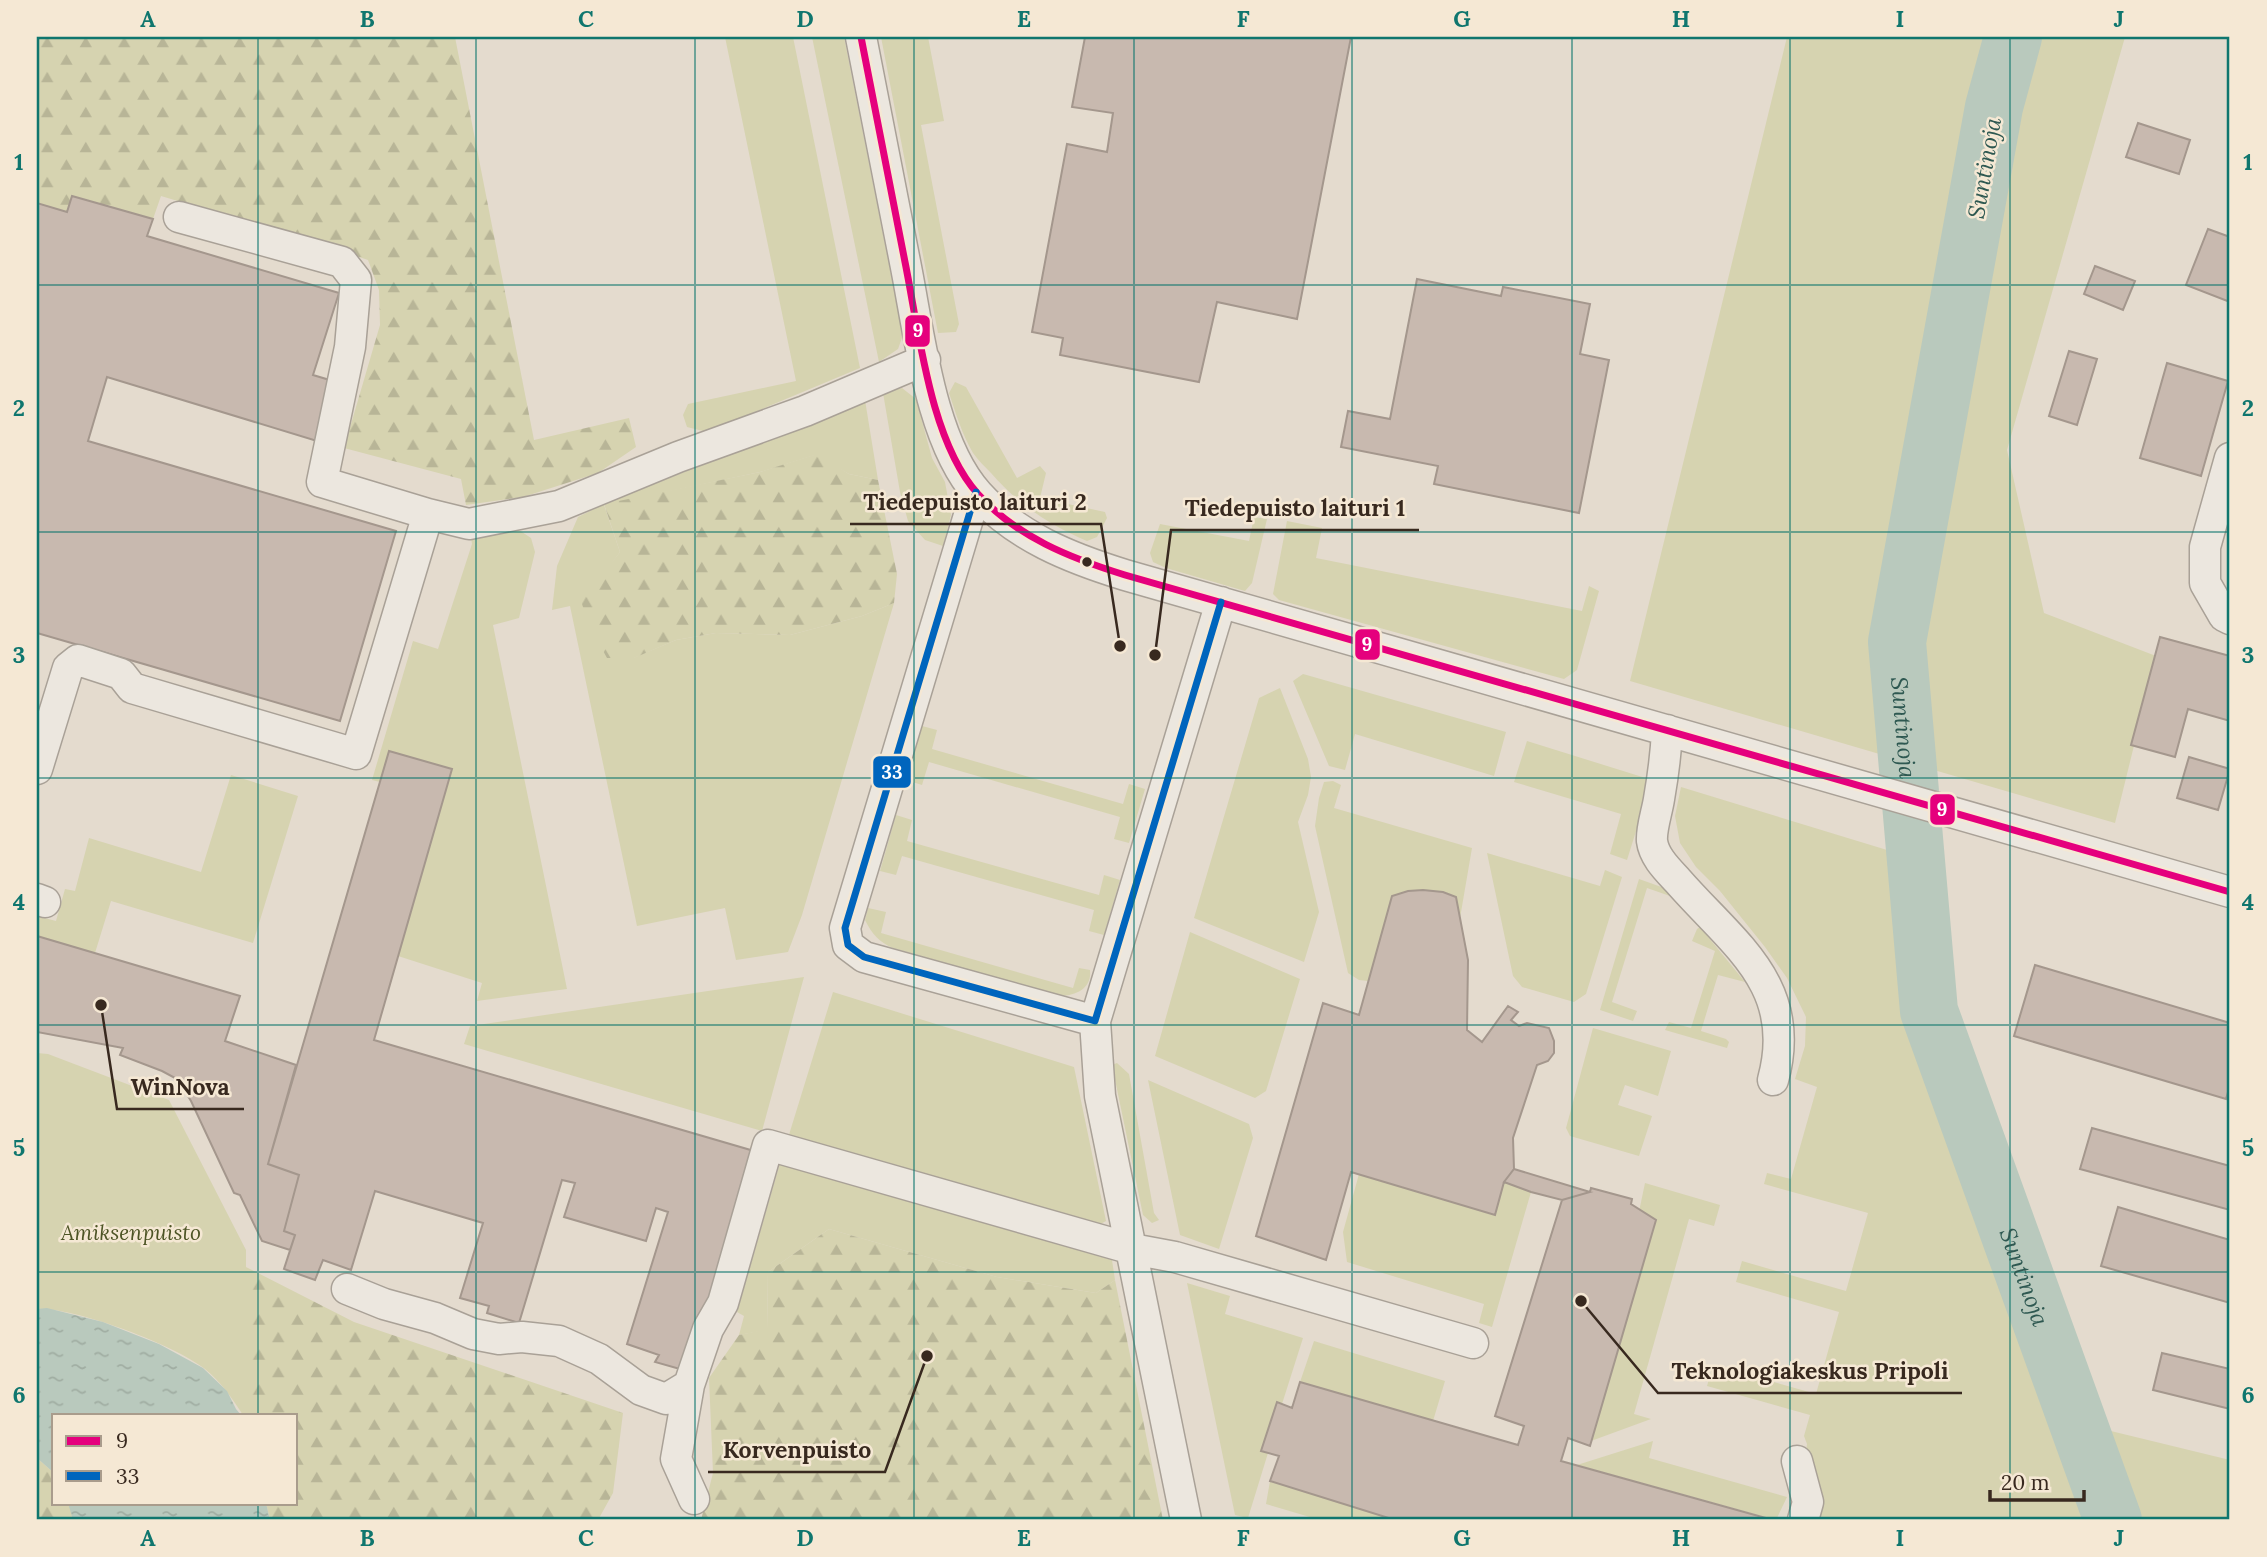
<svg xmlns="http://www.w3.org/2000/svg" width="2267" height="1557" font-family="Lora,serif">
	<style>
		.green { fill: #d6d3b0 }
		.forest { fill: url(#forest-firs) }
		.water { fill: url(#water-ripples) }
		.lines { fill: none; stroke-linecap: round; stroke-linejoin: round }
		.river { stroke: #b9c9bd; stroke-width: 58 }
		.building { fill: #c8b9af; stroke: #a4978d; stroke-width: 2 }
		.minor-casing { stroke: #a9a197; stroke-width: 33 }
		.minor { stroke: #ece7df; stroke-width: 30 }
		.bus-1-casing { stroke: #f5e8d4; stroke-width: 12 }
		.bus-2-casing { stroke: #f5e8d4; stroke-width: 12 }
		.bus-1 { stroke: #e5007d; stroke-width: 7 }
		.bus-2 { stroke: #0065bd; stroke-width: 7 }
		.grid { fill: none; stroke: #0f766e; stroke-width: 2; stroke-opacity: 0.55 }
		.bus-dot { fill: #38291f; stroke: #f5e8d4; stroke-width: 2.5 }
		.labels { text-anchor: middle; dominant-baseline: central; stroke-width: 5; stroke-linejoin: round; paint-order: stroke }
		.park-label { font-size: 21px; font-style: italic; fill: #4d5425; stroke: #f5e8d4 }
		.water-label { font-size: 23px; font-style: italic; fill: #2e5851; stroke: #f5e8d4 }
		.leader { fill: none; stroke: #38291f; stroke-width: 2.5 }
		.callout-dot { fill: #38291f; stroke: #f5e8d4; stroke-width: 2.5 }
		.callout-label { font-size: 23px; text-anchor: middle; font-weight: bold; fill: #38291f; stroke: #f5e8d4; stroke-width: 5; stroke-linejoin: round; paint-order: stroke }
		.line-badge { stroke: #f5e8d4; stroke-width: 2.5 }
		.badge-label { font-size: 19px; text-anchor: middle; font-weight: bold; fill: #fff }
		.neatline { fill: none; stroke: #0f766e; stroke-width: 2.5 }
		.grid-label { font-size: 23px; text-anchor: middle; font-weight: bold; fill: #0f766e }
	</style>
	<defs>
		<pattern id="forest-firs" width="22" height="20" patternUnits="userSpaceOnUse" patternTransform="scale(1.75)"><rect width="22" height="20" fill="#d6d3b0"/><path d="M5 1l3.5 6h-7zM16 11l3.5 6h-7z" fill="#b8b597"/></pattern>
		<pattern id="water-ripples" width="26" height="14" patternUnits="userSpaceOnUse" patternTransform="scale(1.75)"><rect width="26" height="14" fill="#b9c9bd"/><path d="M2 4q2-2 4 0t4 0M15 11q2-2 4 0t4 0" fill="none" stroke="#a0ada2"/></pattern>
	</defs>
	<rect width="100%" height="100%" fill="#e4dbce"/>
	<!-- green -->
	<path class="green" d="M725,37h68l67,331 -153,64 -20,-5 -4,-12 5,-11 108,-23z
		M812,37h32l59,298 -5,14 -19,13z
		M881,37h47l16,84 -23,4 38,199 -3,8 -18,1z
		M1787,37h338l-118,413 37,163 112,43 -41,167 -485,-142z
		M955,382l11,5 51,91 23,-12 6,7 -6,25 65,14 2,6 -10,19 -10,4c-38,-16 -69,-37 -96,-68 -6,-6 -13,-13 -18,-20 -11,-19 -17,-39 -24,-60z
		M902,388l14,11 16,59 13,24 6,33 -8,31 -18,-6 -17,-19 -8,-29 -17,-99z
		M865,400l13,80 -29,-6 -34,-19 -55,17 -156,33 16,47 -17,23 30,83 43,-18 40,-7 74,2 72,-19 32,-13 -92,312 -14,37 -52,8 -11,-52 -88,18 -67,-320 -18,4 5,-44 21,-49 26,-13z
		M1254,517l13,2 -15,64 -7,8 -79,-23 -13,-6 -3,-9 10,-29 89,17z
		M1287,521l35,7 -6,30 266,53 7,-25 10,5 -22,79 -13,9 -285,-79 -6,-6z
		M519,530l12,8 4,14 -16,66 -26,7 74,364 -90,12 5,-18 -84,-27 54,-187 -63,-18 -9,31 -8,-2 41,-139 25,8 34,-105 -1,-6z
		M1303,674l203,58 -12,44 -139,-42 -10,36 -16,-4 -36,-85z
		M1280,688l28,71 3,18 -3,18 -10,27 21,90 -15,50 -110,-44 65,-220z
		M922,726l15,4 -5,19 191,55 6,-20 16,5 -16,54 -15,-4 6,-22 -191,-55 -7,23 -16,-5z
		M1527,741l125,39 -25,80 -17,-6 11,-40 -107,-32z
		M231,775l67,21 -45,147 -142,-42 -16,52 -58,-17v-20l19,5 9,-32 10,2 14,-53 112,34z
		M1333,781l8,4 -7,23 138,40 -12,70 -4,-21c-22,-8 -41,-9 -64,-1l-24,85 -9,-1 -11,-7 -33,-147 4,-28 5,-16z
		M1681,787l206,63 9,68 17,101 172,501h-268l5,-24 -3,-14 -14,-21 2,-17 -3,-8 6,-21 -103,-29 6,-21 103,29 23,-82 -103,-30 6,-21 104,30 22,-78 -104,-29 3,-11 24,6 26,-92 -22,-8 10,-33 1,-29 -19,-39 -22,-31 -45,-56 -24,-24 -16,-24 -5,-27z
		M896,815l16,5 -5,21 192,54 5,-20 16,5 -16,55 -15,-4 5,-21 -192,-54 -6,19 -16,-4z
		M1487,853l113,33 5,-16 17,7 -36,117 -12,8 -52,-15 -9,-11z
		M1639,879l28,10 3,7 -23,-8 -35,114 25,9 -4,10 -33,-11z
		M868,908l18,4 -5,21 192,55 6,-20 11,2c2,18 -13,25 -29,26l-168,-48c-14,-6 -21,-14 -28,-28z
		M1700,927l45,55 -27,-7 -17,56 25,8 3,3 -2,6 -62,-18 4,-8 22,6 24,-77 -23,-10 5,-12z
		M1190,932l110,47 -34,112 -11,7 -100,-42z
		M804,977l-42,154 -298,-87 6,-18z
		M833,992l241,75 32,154 -11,6 -307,-89z
		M1593,1028l78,23 -13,45 -33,-11 -7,20 34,11 -13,40 -69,-20 -4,-8z
		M37,1053l11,1 121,46 77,150v165h-3c-11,-17 -22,-33 -38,-46 -30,-24 -130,-62 -168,-60z
		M1117,1063l12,11 25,139 5,7 -7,3 -9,-8 -31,-150z
		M1148,1080l101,44 4,14 -34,111 -39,-14z
		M780,1163l332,97 3,20 -19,13 -99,-16 -168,-48 -61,43 -1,58 -28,5 5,-19 -7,-4z
		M1359,1174l136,41 9,-33 27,10 -39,135 -13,-4 5,-19 -137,-42 -4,-30z
		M1645,1183l75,22 -6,21 -25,-7 -55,195 17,5 -60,22z
		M1187,1283l43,13 -5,18 78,24 -21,66 -20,47 6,2 -20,65 -13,-3z
		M1314,1341l131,40 -12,40 -133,-39z
		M2078,1423l152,37v60h-117z
		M1653,1441l-4,17 138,39 -11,23 -199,-55z
		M1270,1481l125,39h-75l-54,-16z"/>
	<!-- forest -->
	<path class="forest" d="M37,37h418l79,403 95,-22 7,29 -38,26 -75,24 -57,8 -5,-26 -117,-31 36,-123 -1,-35 -11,-30 -50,-17 -157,-47 -8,23 -80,-23 -6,16 -30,-9z
		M817,454l32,20 29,6 19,94 -3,29 -32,13 -72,19 -74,-2 -40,7 -42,18h-27l-18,-33 -8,-24 39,-49 -16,-48 156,-32z
		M829,1229l168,48 99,16 19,-13 48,240h-462l12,-47 -4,-95 30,-43 28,-6 1,-57z
		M246,1267l108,55 269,91 -10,80 -15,27h-328l-4,-17h30v-88h-50z
		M37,1458l17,15v30h15l5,17h-37z"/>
	<!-- water -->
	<path class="water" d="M47,1308l56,14 56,22 44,24 24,23 9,18 5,6h-187v58l-17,-15v-149z
		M68,1503h198l4,17h-197z"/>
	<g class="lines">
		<!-- river -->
		<path class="river" id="s1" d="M2013,37l-19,70 -97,535 32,369 184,509"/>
	</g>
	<!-- building -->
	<path class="building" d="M1085,37h266l-54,282 -80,-17 -18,80 -139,-27 3,-17 -31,-6 35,-188 40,8 6,-39 -41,-6z
		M2138,123l52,17 -11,34 -53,-17z
		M72,196l81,23 -6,17 192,57 -26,82 20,6 -16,60 -210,-64 -19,64 308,90 -56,190 -303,-88v-430l30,9z
		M2208,229l22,8v65l-44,-17z
		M2095,266l40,15 -12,29 -39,-16z
		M1417,279l84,17 2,-9 87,17 -10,50 29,6 -30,153 -145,-29 4,-18 -97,-19 7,-36 42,8z
		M2069,351l28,8 -20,66 -28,-9z
		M2167,363l61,18 -27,95 -61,-18z
		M2160,637l70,19v65l-42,-12 -13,48 -44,-12z
		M389,751l63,18 -78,271 380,111 -67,220 -32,-9 4,-7 -32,-11 41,-132 -12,-4 -10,33 -82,-24 11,-34 -13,-3 -43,143 -32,-10 2,-7 -29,-8 23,-75 -108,-32 -24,79 -28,-10 -8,20 -31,-11 11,-34 -11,-4 15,-56 -31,-11z
		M2189,757l41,12 -12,41 -41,-12z
		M1423,890l20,2 13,5 12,63 -1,70 15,12 26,-36 10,6 -7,8 8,6 8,-3 22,5 5,13v12l-6,8 -11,4 -24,73 1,31 -10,13 -9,33 -144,-43 -25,88 -70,-24 67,-233 36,12 33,-119 16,-5z
		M37,936l203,60 -15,45 71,24 -28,99 31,11 -15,56 11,4 -5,15 -28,-9 -22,-46 -6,-2 -43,-92 -14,-22 -15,-8 -42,-16 3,-7 -86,-16z
		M2035,965l195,58v62l-4,14 -212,-63z
		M2092,1128l138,38v44l-150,-41z
		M1514,1169l76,23 -28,8 -31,-8 -27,-10z
		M1591,1188l41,11 -1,5 25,16 -66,226 -22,-8 -7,23 212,59h-378l-125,-39 9,-25 -18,-5 16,-49 15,6 8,-26 218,63 6,-19 -29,-10 67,-216 28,-8z
		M2118,1207l112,33v63l-129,-37z
		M2162,1353l68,16v40l-77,-19z"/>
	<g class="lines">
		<!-- minor casing -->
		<g class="minor-casing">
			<path id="minor" d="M861,37c15,75 30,150 44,225 14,69 25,179 73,232 39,43 92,64 147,81l1105,317
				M179,217l163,45 14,18 -6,67 -28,135 106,32
				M2230,458l-25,89v36l19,33 6,3
				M976,492l-131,436 3,17 16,12 231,64 126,-419
				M1667,730c-1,24 -4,46 -8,69 -2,13 -8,30 -7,42 2,16 16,29 26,40 55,63 121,104 95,199
				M37,769l31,-101 10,-8 43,14 11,14 224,66 72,-240 41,10 90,-18 119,-49 127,-46 120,-51
				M37,899l8,3
				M1095,1021l5,75 86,424
				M347,1289l37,15 51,14 38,16 26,5 23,-2 37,4 40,18 42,31 25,9 23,-14 19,-56 15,-26 45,-158 364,104 43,8 298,86
				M689,1385l-13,74 18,40
				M1797,1461l11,41 -5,18"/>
		</g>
		<!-- minor -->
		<use href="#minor" class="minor"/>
		<!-- bus-1 casing -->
		<g class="bus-1-casing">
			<path id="bus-1" d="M861,37c15,75 30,150 44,225 14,69 25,179 73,232 39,43 92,64 147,81l1105,317"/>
		</g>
		<!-- bus-2 casing -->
		<g class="bus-2-casing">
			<path id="bus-2" d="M976,492l-131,436 3,17 16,12 231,64 126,-419"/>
		</g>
		<!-- bus-1 -->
		<use href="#bus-1" class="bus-1"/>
		<!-- bus-2 -->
		<use href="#bus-2" class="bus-2"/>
	</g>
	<!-- grid -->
	<path class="grid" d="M258,37v1378M476,37v1483M695,37v1483M914,37v1483M1134,37v1483M1352,37v1483M1572,37v1483M1790,37v1483M2010,37v1483M37,285h2193M37,532h2193M37,778h2193M37,1025h2193M37,1272h2193M258,1503v17"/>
	<!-- markers -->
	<circle class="bus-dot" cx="1087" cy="562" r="6"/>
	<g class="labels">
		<!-- park labels -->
		<g class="park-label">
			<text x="131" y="1232">Amiksenpuisto</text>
		</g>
		<!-- water labels -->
		<g class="water-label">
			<text transform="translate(1984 168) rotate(-80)">Suntinoja</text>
			<text stroke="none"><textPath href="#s1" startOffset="702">Suntinoja</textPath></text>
			<text stroke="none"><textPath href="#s1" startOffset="1269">Suntinoja</textPath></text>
		</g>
	</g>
	<!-- callouts -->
	<path class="leader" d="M1120 646L1101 524H850M1155 655L1171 530H1419M101 1005L117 1109H244M1581 1301L1658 1393H1962M927 1356L885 1472H708"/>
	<g class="callout-dot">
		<circle cx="1120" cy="646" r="7"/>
		<circle cx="1155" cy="655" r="7"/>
		<circle cx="101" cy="1005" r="7"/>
		<circle cx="1581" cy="1301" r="7"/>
		<circle cx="927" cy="1356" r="7"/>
	</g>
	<g class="callout-label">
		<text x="975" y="510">Tiedepuisto laituri 2</text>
		<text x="1295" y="516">Tiedepuisto laituri 1</text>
		<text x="180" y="1095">WinNova</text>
		<text x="1810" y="1379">Teknologiakeskus Pripoli</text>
		<text x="797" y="1458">Korvenpuisto</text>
	</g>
	<g class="line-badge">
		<rect x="904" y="314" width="27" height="34" rx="7" fill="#e5007d"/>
		<rect x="1354" y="628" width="27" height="33" rx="7" fill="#e5007d"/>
		<rect x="872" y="755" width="40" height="34" rx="7" fill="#0065bd"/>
		<rect x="1929" y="793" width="27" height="33" rx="7" fill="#e5007d"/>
	</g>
	<g class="badge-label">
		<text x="918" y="337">9</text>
		<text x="1367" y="651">9</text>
		<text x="892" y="779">33</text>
		<text x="1942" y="816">9</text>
	</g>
	<!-- border -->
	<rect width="2267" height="1557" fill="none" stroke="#f5e8d4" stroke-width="77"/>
	<!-- legend -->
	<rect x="52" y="1414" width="245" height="91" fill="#f5e8d4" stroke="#a99c8c" stroke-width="2"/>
	<rect x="66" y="1436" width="35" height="10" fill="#e5007d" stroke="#a99c8c" stroke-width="2"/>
	<text x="116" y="1448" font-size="21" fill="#38291f">9</text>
	<rect x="66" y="1471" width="35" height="10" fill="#0065bd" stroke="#a99c8c" stroke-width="2"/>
	<text x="116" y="1484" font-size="21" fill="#38291f">33</text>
	<!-- scale -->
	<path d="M1990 1490v10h94v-10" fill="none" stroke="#38291f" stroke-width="3.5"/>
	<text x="2001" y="1490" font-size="21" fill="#38291f" stroke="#f5e8d4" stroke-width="5" paint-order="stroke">20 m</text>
	<rect x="38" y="38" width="2190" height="1480" class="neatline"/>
	<g class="grid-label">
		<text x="148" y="27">A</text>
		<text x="367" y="27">B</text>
		<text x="586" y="27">C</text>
		<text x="805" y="27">D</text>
		<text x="1024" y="27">E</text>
		<text x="1243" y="27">F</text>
		<text x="1462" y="27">G</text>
		<text x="1681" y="27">H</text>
		<text x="1900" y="27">I</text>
		<text x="2119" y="27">J</text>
		<text x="19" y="170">1</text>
		<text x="2248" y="170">1</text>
		<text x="19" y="416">2</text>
		<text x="2248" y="416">2</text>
		<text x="19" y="663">3</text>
		<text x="2248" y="663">3</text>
		<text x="19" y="910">4</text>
		<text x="2248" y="910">4</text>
		<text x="19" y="1156">5</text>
		<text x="2248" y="1156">5</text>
		<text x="19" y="1403">6</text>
		<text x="2248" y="1403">6</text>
		<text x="148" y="1546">A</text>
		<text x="367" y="1546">B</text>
		<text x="586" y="1546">C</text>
		<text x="805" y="1546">D</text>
		<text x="1024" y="1546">E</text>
		<text x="1243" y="1546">F</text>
		<text x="1462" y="1546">G</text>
		<text x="1681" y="1546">H</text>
		<text x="1900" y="1546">I</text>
		<text x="2119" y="1546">J</text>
	</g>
</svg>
